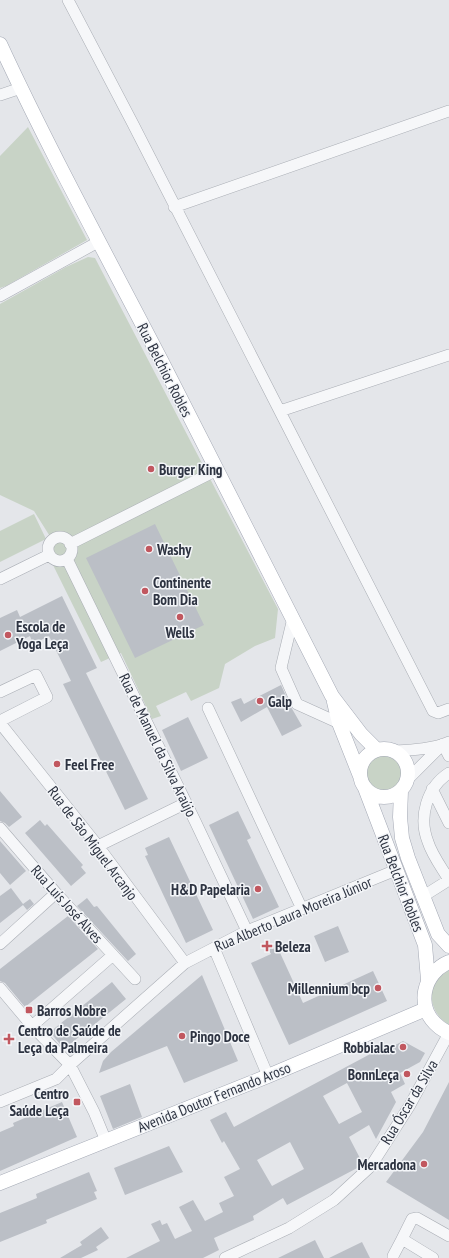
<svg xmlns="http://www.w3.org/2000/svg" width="449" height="1258" font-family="'PT Sans Narrow',sans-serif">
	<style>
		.green { fill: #c8d3c6 }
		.building { fill: #bbbfc6; fill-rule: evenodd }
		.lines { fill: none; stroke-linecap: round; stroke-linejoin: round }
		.minor-casing { stroke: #a9adb4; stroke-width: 12 }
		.major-casing { stroke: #a4a9b5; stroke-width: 15 }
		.minor { stroke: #f6f7f9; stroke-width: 11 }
		.major { stroke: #fff; stroke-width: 14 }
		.poi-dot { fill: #c1575f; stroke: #f3f5f8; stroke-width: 1.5 }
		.labels { text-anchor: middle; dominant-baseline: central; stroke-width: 3; stroke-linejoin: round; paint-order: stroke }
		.street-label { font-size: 15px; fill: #2d3341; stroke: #f3f5f8 }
		.poi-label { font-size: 15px; font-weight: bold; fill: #2d3341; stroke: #f3f5f8; text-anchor: start }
	</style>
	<rect width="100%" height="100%" fill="#e4e6ea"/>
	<!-- green -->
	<path class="green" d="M28,127l59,113 -81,46 -6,2v-132z
		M88,257l7,1 183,351 -3,29 -20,8 -30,18 -6,24 -28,13 -5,-9 -30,14 5,10 -9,3 -31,-66 -20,9 -48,-97 -2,-27 -17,-27 -34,-16v-191l66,-37z
		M34,514l12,25 -46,23v-31z
		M366 773a19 19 0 1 1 38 0a19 19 0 1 1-38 0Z
		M449,970v55c-22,-14 -24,-41 0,-55z"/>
	<!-- building -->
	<path class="building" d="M155,524l49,101 -69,33 -49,-100z
		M62,596l35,72 -11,5 62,126 -23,11 -62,-126 8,-3 -22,-45 -16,8 -3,-8 -30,15v-33l17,-8 3,7z
		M281,685l10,22 11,19 -20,10 -15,-29 -26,15 -10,-20 10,-4 3,6z
		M188,717l20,41 -27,13 -19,-41z
		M0,791l22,26 -13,10 -4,-4 -5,-2z
		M238,811l13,27 -4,2 32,67 -26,12 -44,-94z
		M40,820l5,6 2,-2 36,41 -2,2 5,6 -15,13 -46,-53z
		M169,837l44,93 -27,13 -41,-87 3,-1 -3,-7z
		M0,841l26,30 -16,14 -10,-12z
		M11,888l12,16 7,-5 4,5 -7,6 -4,-5 -23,18v-27z
		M87,898l7,9 3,-1 39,48 -8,7 -51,-55z
		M68,916l30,33 -73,58 -20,-24 -5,-2v-12z
		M338,926l11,26 -24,10 -11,-26z
		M276,944l27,59 70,-32 14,30 -98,44 -38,-82 20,-9 -4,-7z
		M202,975l36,86 -54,22 -17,-37 -68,27 4,-12 8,-9z
		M112,982l14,17 -62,50 -14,-17z
		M403,1041l22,12 -5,9 -20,11 5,11 -14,8 5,10 -20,37 -7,-14 -20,12 14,27 -2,2 -74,39 -4,-7 -30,18 1,4 -40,18 5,12 -16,8h-77l34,-17 -9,-17 9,-4 2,5 5,-2 8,16 17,-8 -13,-24 14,-7 12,21 18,-9 -4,-9 15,-7 -10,-19 16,-8 -16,-28 -2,2 -12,-23 16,-8 8,15 140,-75 4,2zM347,1083l15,29 -23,12 -16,-28zM290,1142l14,27 -32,17 -15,-26z
		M449,1082v138l-63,-38 37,-50z
		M130,1084l12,33 -29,12 -13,-33z
		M62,1102l15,35 -77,34v-39l14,-6 -1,-3z
		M169,1146l14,26 -58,23 -11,-27z
		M89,1172l8,19 -3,1 3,7 -51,21 1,3 -47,19v-29l37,-15 -1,-4z
		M101,1227l8,11 -13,9 2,3 -17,8h-21l22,-13 -2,-3z
		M315,1240l9,18h-46z
		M362,1242l8,16h-41z"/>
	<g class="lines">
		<!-- minor casing -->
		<g class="minor-casing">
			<path id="minor" d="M68,0l65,124 300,587 5,2 11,-4
				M0,95l21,-7
				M174,207l275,-96
				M0,296l98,-54
				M280,411l169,-56
				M48 549a12 12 0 1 1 24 0a12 12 0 1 1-24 0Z
				M70,544l147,-74
				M67,559l128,262 52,110
				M0,579l49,-24
				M293,618l-12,50 16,36 42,19
				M0,692l36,-17 11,22 -47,24
				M208,708l94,201
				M0,723l98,123 87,117
				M443,744l6,12
				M394,751c18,-1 39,-2 55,-9
				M408,779l35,-35
				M432,789l17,34
				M0,828l56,65 79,86
				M98,846l88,-43
				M449,880c-7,-12 -17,-25 -21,-38 -10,-25 -1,-55 21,-69
				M422,897l27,-17
				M0,944l56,-51
				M214,948l54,128
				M0,988l32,38 38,39 24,47 12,29
				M32,1026l81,-71
				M0,1102l56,-23 14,-14 115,-102 62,-32 149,-61
				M402,1239l10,-20 5,-1 32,18
				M225,1258l64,-30 45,-28 37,-34 39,-61 39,-72
				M393,1258v-2l9,-17 31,19"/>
		</g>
		<!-- major casing -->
		<g class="major-casing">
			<path id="major" d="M0,44c50,108 107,212 162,318 57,111 114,222 170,334l29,38 16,16
				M334,702l5,21 21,53
				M360 773a24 24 0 1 1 48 0a24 24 0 1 1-48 0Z
				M365,788l60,157 3,35
				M401,791l-1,26 2,21 6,20 30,76 11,12
				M449,962c-26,11 -34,45 -11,64 3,3 7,5 11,7
				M0,1183l268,-107 158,-67"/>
		</g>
		<!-- minor -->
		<use href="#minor" class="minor"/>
		<!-- major -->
		<use href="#major" class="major"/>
	</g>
	<!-- markers -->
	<g class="poi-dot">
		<circle cx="151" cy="469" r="4"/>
		<circle cx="149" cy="549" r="4"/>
		<circle cx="145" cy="591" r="4"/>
		<circle cx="180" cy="617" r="4"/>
		<circle cx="8" cy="635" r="4"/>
		<circle cx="260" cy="701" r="4"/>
		<circle cx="57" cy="764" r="4"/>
		<circle cx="258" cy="889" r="4"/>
		<path d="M265 940h4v4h4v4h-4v4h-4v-4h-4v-4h4z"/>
		<circle cx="378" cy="988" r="4"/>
		<rect x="25" y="1006" width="8" height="8" rx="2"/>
		<circle cx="182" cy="1036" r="4"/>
		<path d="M7 1033h4v4h4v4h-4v4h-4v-4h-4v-4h4z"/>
		<circle cx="403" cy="1047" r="4"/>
		<circle cx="407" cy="1074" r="4"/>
		<rect x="73" y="1098" width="8" height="8" rx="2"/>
		<circle cx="424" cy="1164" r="4"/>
	</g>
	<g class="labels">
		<!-- street labels -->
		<g class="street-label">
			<text transform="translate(165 370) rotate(63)">Rua Belchior Robles</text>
			<text transform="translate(158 745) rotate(64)">Rua de Manuel da Silva Araújo</text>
			<text transform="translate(93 843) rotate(53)">Rua de São Miguel Arcanjo</text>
			<text transform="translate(401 883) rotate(69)">Rua Belchior Robles</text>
			<text transform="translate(67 904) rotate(48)">Rua Luís José Alves</text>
			<text transform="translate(293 914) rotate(-23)">Rua Alberto Laura Moreira Júnior</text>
			<text transform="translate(214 1097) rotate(-22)">Avenida Doutor Fernando Aroso</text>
			<text transform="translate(409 1102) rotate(-59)">Rua Óscar da Silva</text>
		</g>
		<!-- poi labels -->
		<g class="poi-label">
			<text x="159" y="469">Burger King</text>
			<text x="157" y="549">Washy</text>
			<text x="153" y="582">Continente<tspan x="153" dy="17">Bom Dia</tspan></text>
			<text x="16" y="626">Escola de<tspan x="16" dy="17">Yoga Leça</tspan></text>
			<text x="180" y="632" text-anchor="middle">Wells</text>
			<text x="268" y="701">Galp</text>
			<text x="65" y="764">Feel Free</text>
			<text x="250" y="889" text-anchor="end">H&amp;D Papelaria</text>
			<text x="275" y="946">Beleza</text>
			<text x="370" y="988" text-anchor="end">Millennium bcp</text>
			<text x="37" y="1010">Barros Nobre</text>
			<text x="18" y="1030">Centro de Saúde de<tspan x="18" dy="17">Leça da Palmeira</tspan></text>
			<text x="190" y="1036">Pingo Doce</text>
			<text x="395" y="1047" text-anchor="end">Robbialac</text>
			<text x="399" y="1074" text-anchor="end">BonnLeça</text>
			<text x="69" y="1093" text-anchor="end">Centro<tspan x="69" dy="17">Saúde Leça</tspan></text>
			<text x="416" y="1164" text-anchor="end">Mercadona</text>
		</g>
	</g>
</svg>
